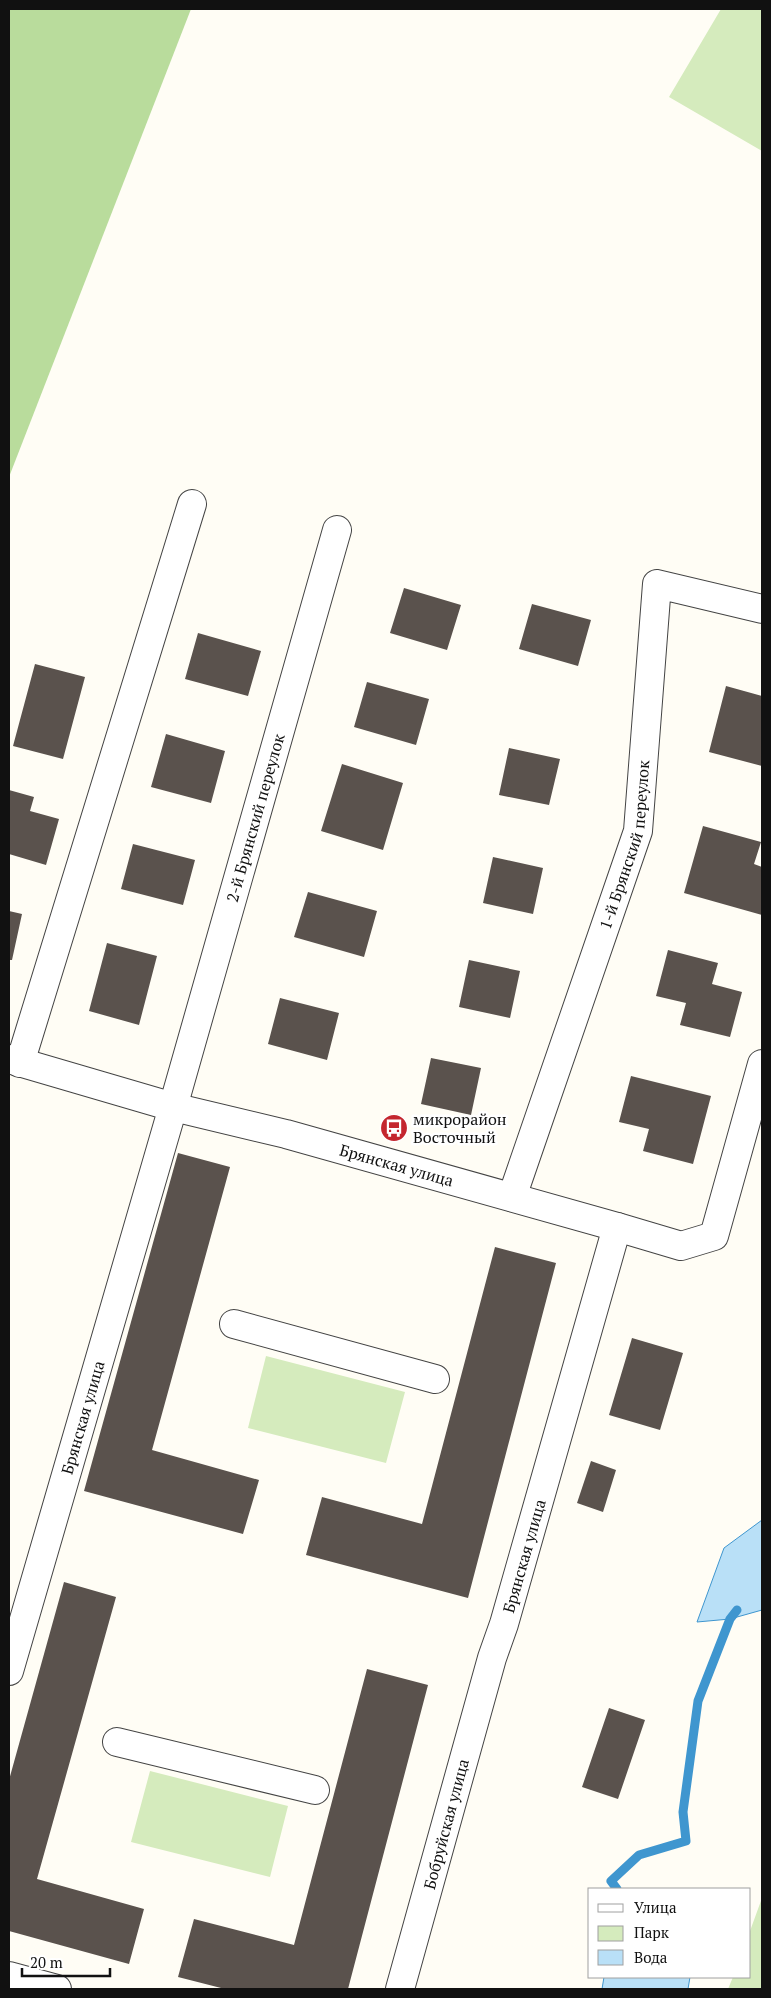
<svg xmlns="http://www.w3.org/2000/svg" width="771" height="1998" font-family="'PT Serif',serif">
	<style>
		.green { fill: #d5ebbd }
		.forest { fill: #b9dc9c }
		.water { fill: #b9e0f7; stroke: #3f96cf }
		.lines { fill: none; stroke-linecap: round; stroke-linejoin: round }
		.stream { stroke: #3f96cf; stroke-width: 9 }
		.building { fill: #5a524d }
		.minor-casing { stroke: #444; stroke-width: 30 }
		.minor { stroke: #fff; stroke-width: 28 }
		.labels { text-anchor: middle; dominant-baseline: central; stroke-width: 5; stroke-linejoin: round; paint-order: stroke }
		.street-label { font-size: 16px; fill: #111; stroke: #fff }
		.poi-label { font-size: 16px; fill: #111; stroke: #fff; text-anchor: start }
	</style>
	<rect width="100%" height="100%" fill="#fffdf5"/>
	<!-- green -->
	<path class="green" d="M721,9h41v142l-93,-54z
		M266,1356l139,36 -19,71 -138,-35z
		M150,1771l138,35 -18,71 -139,-35z
		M762,1898v91h-34l5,-12h17v-46z"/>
	<!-- forest -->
	<path class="forest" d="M9,9h182l-182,468z"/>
	<!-- water -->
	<path class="water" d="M762,1520v90l-32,9 -33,3 27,-74z
		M604,1977h86l-2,12h-86z"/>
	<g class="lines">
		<!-- stream -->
		<path class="stream" d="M617,1889l-6,-8 28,-26 47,-14 -3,-29 15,-111 32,-82 7,-9"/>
	</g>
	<!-- building -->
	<path class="building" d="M404,588l57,17 -14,45 -57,-17z
		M532,604l59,16 -13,46 -59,-17z
		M198,633l63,18 -13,45 -63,-17z
		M35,664l50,13 -22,82 -50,-13z
		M367,682l62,17 -13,46 -62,-18z
		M726,686l36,10v70l-53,-14z
		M166,734l59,17 -14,52 -60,-16z
		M509,748l51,11 -11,46 -50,-10z
		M342,764l61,19 -20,67 -62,-19z
		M9,790l25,7 -4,14 29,8 -13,46 -37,-11z
		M703,826l58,16 -7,22 8,3v48l-78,-22z
		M133,844l62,16 -12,45 -62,-16z
		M493,857l50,11 -10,46 -50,-11z
		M308,892l69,19 -13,46 -70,-20z
		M9,911l13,3 -10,46h-3z
		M107,943l50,13 -18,69 -50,-14z
		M668,950l50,13 -6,21 30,8 -12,45 -50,-12 6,-22 -30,-7z
		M469,960l51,11 -10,47 -51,-11z
		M280,998l59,15 -12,47 -59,-16z
		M431,1058l50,10 -10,47 -50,-11z
		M631,1076l80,20 -18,68 -50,-13 6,-22 -30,-7z
		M178,1153l52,14 -78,283 107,30 -16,54 -159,-43z
		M495,1247l61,16 -88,335 -162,-43 16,-58 100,27z
		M632,1338l51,15 -23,77 -51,-15z
		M591,1461l25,9 -13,42 -26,-9z
		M64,1582l52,15 -79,282 107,30 -15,55 -120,-33v-151z
		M367,1669l61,16 -80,304h-123l-47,-12 16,-58 100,26z
		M609,1708l36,12 -27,79 -36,-12z"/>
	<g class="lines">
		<!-- minor casing -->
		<g class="minor-casing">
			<g id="minor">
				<path id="s1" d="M9,1059l164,48 113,27 331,93 -113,397 -12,34 -92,331"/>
				<path d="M20,1063l172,-559"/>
				<path id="s2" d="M512,1197l126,-366 19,-247 105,25"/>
				<path d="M617,1227l64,19 33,-10 48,-172"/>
				<path d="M234,1324l201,55"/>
				<path id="s3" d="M9,1671l164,-564 164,-577"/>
				<path d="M117,1742l198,48"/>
				<path d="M9,1976l48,13"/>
			</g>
		</g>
		<!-- minor -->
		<use href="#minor" class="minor"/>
	</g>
	<!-- icons -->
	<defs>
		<g id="bus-disc" transform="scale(1.4375)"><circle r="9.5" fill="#c4262e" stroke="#fff"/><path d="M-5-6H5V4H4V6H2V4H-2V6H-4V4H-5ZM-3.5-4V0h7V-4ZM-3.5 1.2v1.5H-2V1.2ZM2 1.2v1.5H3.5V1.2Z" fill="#fff"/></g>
	</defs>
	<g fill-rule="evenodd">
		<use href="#bus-disc" x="394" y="1128"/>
	</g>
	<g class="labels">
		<!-- street labels -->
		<g class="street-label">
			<text stroke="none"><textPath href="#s3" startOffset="888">2-й Брянский переулок</textPath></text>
			<text stroke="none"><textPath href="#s2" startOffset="371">1-й Брянский переулок</textPath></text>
			<text stroke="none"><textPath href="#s1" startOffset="402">Брянская улица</textPath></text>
			<text stroke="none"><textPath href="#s3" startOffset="264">Брянская улица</textPath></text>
			<text transform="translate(524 1556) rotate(-74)">Брянская улица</text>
			<text transform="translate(446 1824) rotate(-75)">Бобруйская улица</text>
		</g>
		<!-- poi labels -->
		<g class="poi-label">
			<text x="413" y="1119">микрорайон<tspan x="413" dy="18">Восточный</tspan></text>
		</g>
	</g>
	<!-- border -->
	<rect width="771" height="1998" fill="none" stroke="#111111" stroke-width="20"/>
	<!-- legend -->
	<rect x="588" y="1888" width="162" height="90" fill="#ffffff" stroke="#a0a0a0"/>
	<rect x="598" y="1904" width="25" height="8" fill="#ffffff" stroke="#a0a0a0"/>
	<text x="634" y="1913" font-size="15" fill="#111111">Улица</text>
	<rect x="598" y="1926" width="25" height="15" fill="#d5ebbd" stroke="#a0a0a0"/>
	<text x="634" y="1938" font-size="15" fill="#111111">Парк</text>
	<rect x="598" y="1950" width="25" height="15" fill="#b9e0f7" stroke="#a0a0a0"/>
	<text x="634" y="1963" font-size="15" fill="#111111">Вода</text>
	<!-- scale -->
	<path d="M22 1968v8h88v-8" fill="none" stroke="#111111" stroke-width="2.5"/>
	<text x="30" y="1968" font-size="15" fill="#111111" stroke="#ffffff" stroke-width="4" paint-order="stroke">20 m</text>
</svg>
